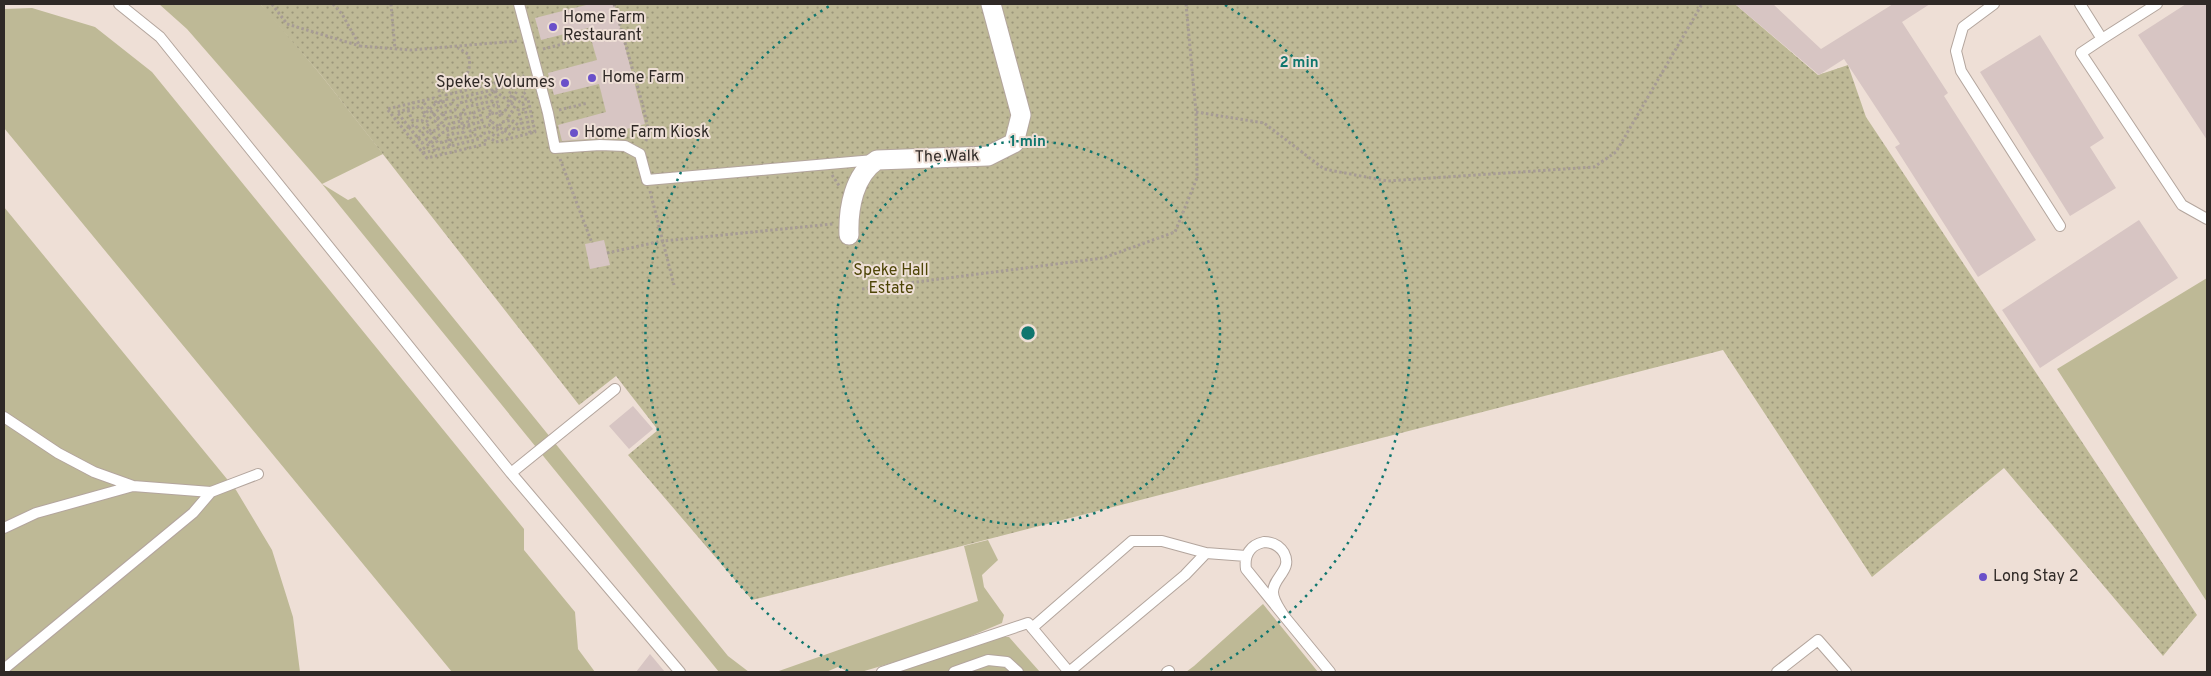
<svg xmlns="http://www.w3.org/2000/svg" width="2211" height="676" font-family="Overpass,sans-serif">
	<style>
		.grass { fill: #beb996 }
		.park { fill: url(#park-dots) }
		.building { fill: #d7c5c3 }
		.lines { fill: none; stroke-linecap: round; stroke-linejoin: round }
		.lane-casing { stroke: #b3a59d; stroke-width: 12 }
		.street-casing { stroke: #b3a59d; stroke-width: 21 }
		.path { stroke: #a79c95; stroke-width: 3; stroke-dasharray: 2.5 2.5; stroke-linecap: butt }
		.lane { stroke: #fff; stroke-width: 10 }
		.street { stroke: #fff; stroke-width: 19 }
		.path-bridge { stroke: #a79c95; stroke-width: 3; stroke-dasharray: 2.5 2.5; stroke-linecap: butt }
		.ring { fill: none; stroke: #0f766e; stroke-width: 2.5; stroke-dasharray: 2.5 5 }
		.poi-dot { fill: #6a50c9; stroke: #eedfd6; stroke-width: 2 }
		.labels { text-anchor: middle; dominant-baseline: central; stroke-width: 4; stroke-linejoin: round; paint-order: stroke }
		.poi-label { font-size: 16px; fill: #2f2926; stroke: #eedfd6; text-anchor: start }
		.street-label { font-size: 16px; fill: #2f2926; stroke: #eedfd6 }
		.park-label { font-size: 16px; fill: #4e4507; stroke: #eedfd6 }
		.centre { fill: #0f766e; stroke: #eedfd6; stroke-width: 2.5 }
		.ring-label { font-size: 15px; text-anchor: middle; font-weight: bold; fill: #0f766e; stroke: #eedfd6; stroke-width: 4; stroke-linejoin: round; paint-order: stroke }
	</style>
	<defs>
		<pattern id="park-dots" width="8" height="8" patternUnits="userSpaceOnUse" patternTransform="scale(1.25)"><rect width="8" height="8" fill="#beb996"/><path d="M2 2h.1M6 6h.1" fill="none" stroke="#9b967a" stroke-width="1.8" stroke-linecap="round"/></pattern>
	</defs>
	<rect width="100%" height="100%" fill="#eedfd6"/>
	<!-- grass -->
	<path class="grass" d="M159,4h101l7,7 54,64 62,79 -61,30 26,16 7,-3 373,459 21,16h-30l-397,-488 -135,-155z
		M32,8l63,19 57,45 372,457v21l51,62 3,37 17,23h-143l-448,-544v-119z
		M4,207l232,283 36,60 21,67 7,55h-296z
		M2207,278v324l-150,-233z
		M988,540l10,20 -16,15 2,12 20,28 -2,8 -60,25 -81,24h-12l-11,-5 -12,5h-50l202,-71 -14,-55z
		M1263,604l55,68h-132l8,-6z
		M999,637h10l31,35h-141z"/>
	<!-- park -->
	<path class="park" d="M260,4h1475l83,71 30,-10 18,52 331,498 -34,41 -159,-188 -132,109 -149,-227 -971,250 -124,-145 30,-25 -42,-54 -37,29 -258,-330z"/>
	<!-- building -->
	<path class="building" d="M590,4h24l31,120 -55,15 -28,2 -4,-16 48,-13 -7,-28 -45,11 -6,-22 49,-13 -9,-32 -47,12 -6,-22z
		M1735,4h38l48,45 72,-45h37l-28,18 46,71 -4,3 92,144 -58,37 -83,-130 5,-3 -56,-85 -25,16z
		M2186,4h21v136l-69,-105z
		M2040,35l64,103 -14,9 26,41 -46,28 -90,-144z
		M2139,220l39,58 -138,90 -38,-58z
		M604,240l6,25 -20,4 -5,-25z
		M633,406l20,23 -24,20 -20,-23z
		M650,654l15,18h-29z"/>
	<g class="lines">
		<!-- lane casing -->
		<g class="lane-casing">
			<path id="lane" d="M119,4l41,33 351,436 169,199
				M519,4l29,109 7,35 45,-3 25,1 15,8 7,26 227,-20
				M1994,4l-31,23 -7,24 5,20 99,155
				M2080,4l22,35 -21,14 101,152 25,14
				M2102,39l55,-35
				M4,417l54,36 36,19 39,14
				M511,473l104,-84
				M4,528l32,-15 97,-27 78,6 47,-18
				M1264,542c8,0 15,3 20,11 9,17 -11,24 -11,39 0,9 7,17 11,24l-38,-47c-2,-14 4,-24 18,-27z
				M1284,616l46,56
				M1032,628l100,-87h30l44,12 40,3
				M4,669l189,-156 18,-21
				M882,672l146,-49 41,49
				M954,672l34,-12 19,2 11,10
				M1069,672l116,-97 21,-22
				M1167,672l2,-1
				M1777,672l41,-32 28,32"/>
		</g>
		<!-- street casing -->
		<g class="street-casing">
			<path id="street" d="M849,235c-1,-27 5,-60 28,-75l111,-4 26,-13 7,-28 -30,-111"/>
		</g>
		<!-- path -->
		<path class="path" d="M272,4l15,20 73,22
			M333,4l9,10 18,32 51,4 106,-9
			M391,4l4,45
			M614,4l29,102 6,27 -4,10
			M543,49l32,-8
			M494,90l-5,6 -30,7 -4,7 -12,3 2,6 29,-7 1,5 -8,2 3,12 19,-6 8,5 5,-8 10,-2 6,5 4,-2 -4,-13 7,-1 5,24
			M441,102l-2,-11c19,-8 36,-14 29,-37l-10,-6
			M436,103l-2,-5 -47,11 40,49 59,-14 -1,-5 5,-1 6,4 39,-10 -7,-33h-5l-1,-4 4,-3 -1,-4h-3l-4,-2 6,-6 -1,-4 -77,19 1,6 -11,2 -11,11 -4,-8 -24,6 12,15 6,-2 5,6 9,-7 -2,-3 14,-14 10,-3 3,-5 59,-14 -4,10 14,9 2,5
			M408,110l4,10 10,1 3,-7
			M559,110l29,-7
			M1196,112l68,11 60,46 63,12 207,-14 22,-15 86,-148
			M491,114l-4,1 1,4 4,3
			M501,115l4,-4
			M477,123l5,-2 -3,-11 10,-3 2,7 5,-2 2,4 3,-1 -7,-25 21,16 -8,14
			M443,125l4,4 2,-5 12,-3
			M409,127l13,16 5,-4 9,11
			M429,131l3,-2 3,2 5,-3 -5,-7 8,-8
			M442,133l11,-5
			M418,138l11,-7 9,12 37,-8 -1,-5
			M450,146l-2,-11 16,-3 -4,-17 6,-8 26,-6 2,5 4,-1
			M423,153l56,-14 3,-5 7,-2 6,4 6,-2 8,-8 7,4 13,-3
			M560,159l32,84
			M832,175l8,12
			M650,191l24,94
			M607,253l55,-12 171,-17
			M862,289l241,-31 72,-26 22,-54 -1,-66 -10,-108"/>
		<!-- lane -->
		<use href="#lane" class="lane"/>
		<!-- street -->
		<use href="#street" class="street"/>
		<!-- path-bridge -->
		<path class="path-bridge" d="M424,103l19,22
			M505,111l12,-20
			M492,122l19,13
			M453,128l24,-5
			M423,149l19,-16"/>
	</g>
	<!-- distance rings -->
	<g class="ring">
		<circle cx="1028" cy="333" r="192"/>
		<path d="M848 671A383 383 0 0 1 831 5M1225 5A383 383 0 0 1 1208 671"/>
	</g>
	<!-- markers -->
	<g class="poi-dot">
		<circle cx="553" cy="27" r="5"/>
		<circle cx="592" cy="78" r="5"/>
		<circle cx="565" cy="83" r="5"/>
		<circle cx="574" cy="133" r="5"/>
		<circle cx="1983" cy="577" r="5"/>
	</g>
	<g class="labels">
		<!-- poi labels -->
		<g class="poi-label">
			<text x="563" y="18">Home Farm<tspan x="563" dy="18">Restaurant</tspan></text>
			<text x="602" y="78">Home Farm</text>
			<text x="555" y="83" text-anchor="end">Speke's Volumes</text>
			<text x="584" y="133">Home Farm Kiosk</text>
			<text x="1993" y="577">Long Stay 2</text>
		</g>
		<!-- street labels -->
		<g class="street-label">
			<text transform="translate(947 157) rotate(-1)">The Walk</text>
		</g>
		<!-- park labels -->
		<g class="park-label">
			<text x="891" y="271">Speke Hall<tspan x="891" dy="18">Estate</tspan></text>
		</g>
	</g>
	<circle cx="1028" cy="333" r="8" class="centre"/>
	<g class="ring-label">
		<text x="1299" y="67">2 min</text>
		<text x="1028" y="146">1 min</text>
	</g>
	<!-- border -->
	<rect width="2211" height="676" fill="none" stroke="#2f2926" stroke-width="10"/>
</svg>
